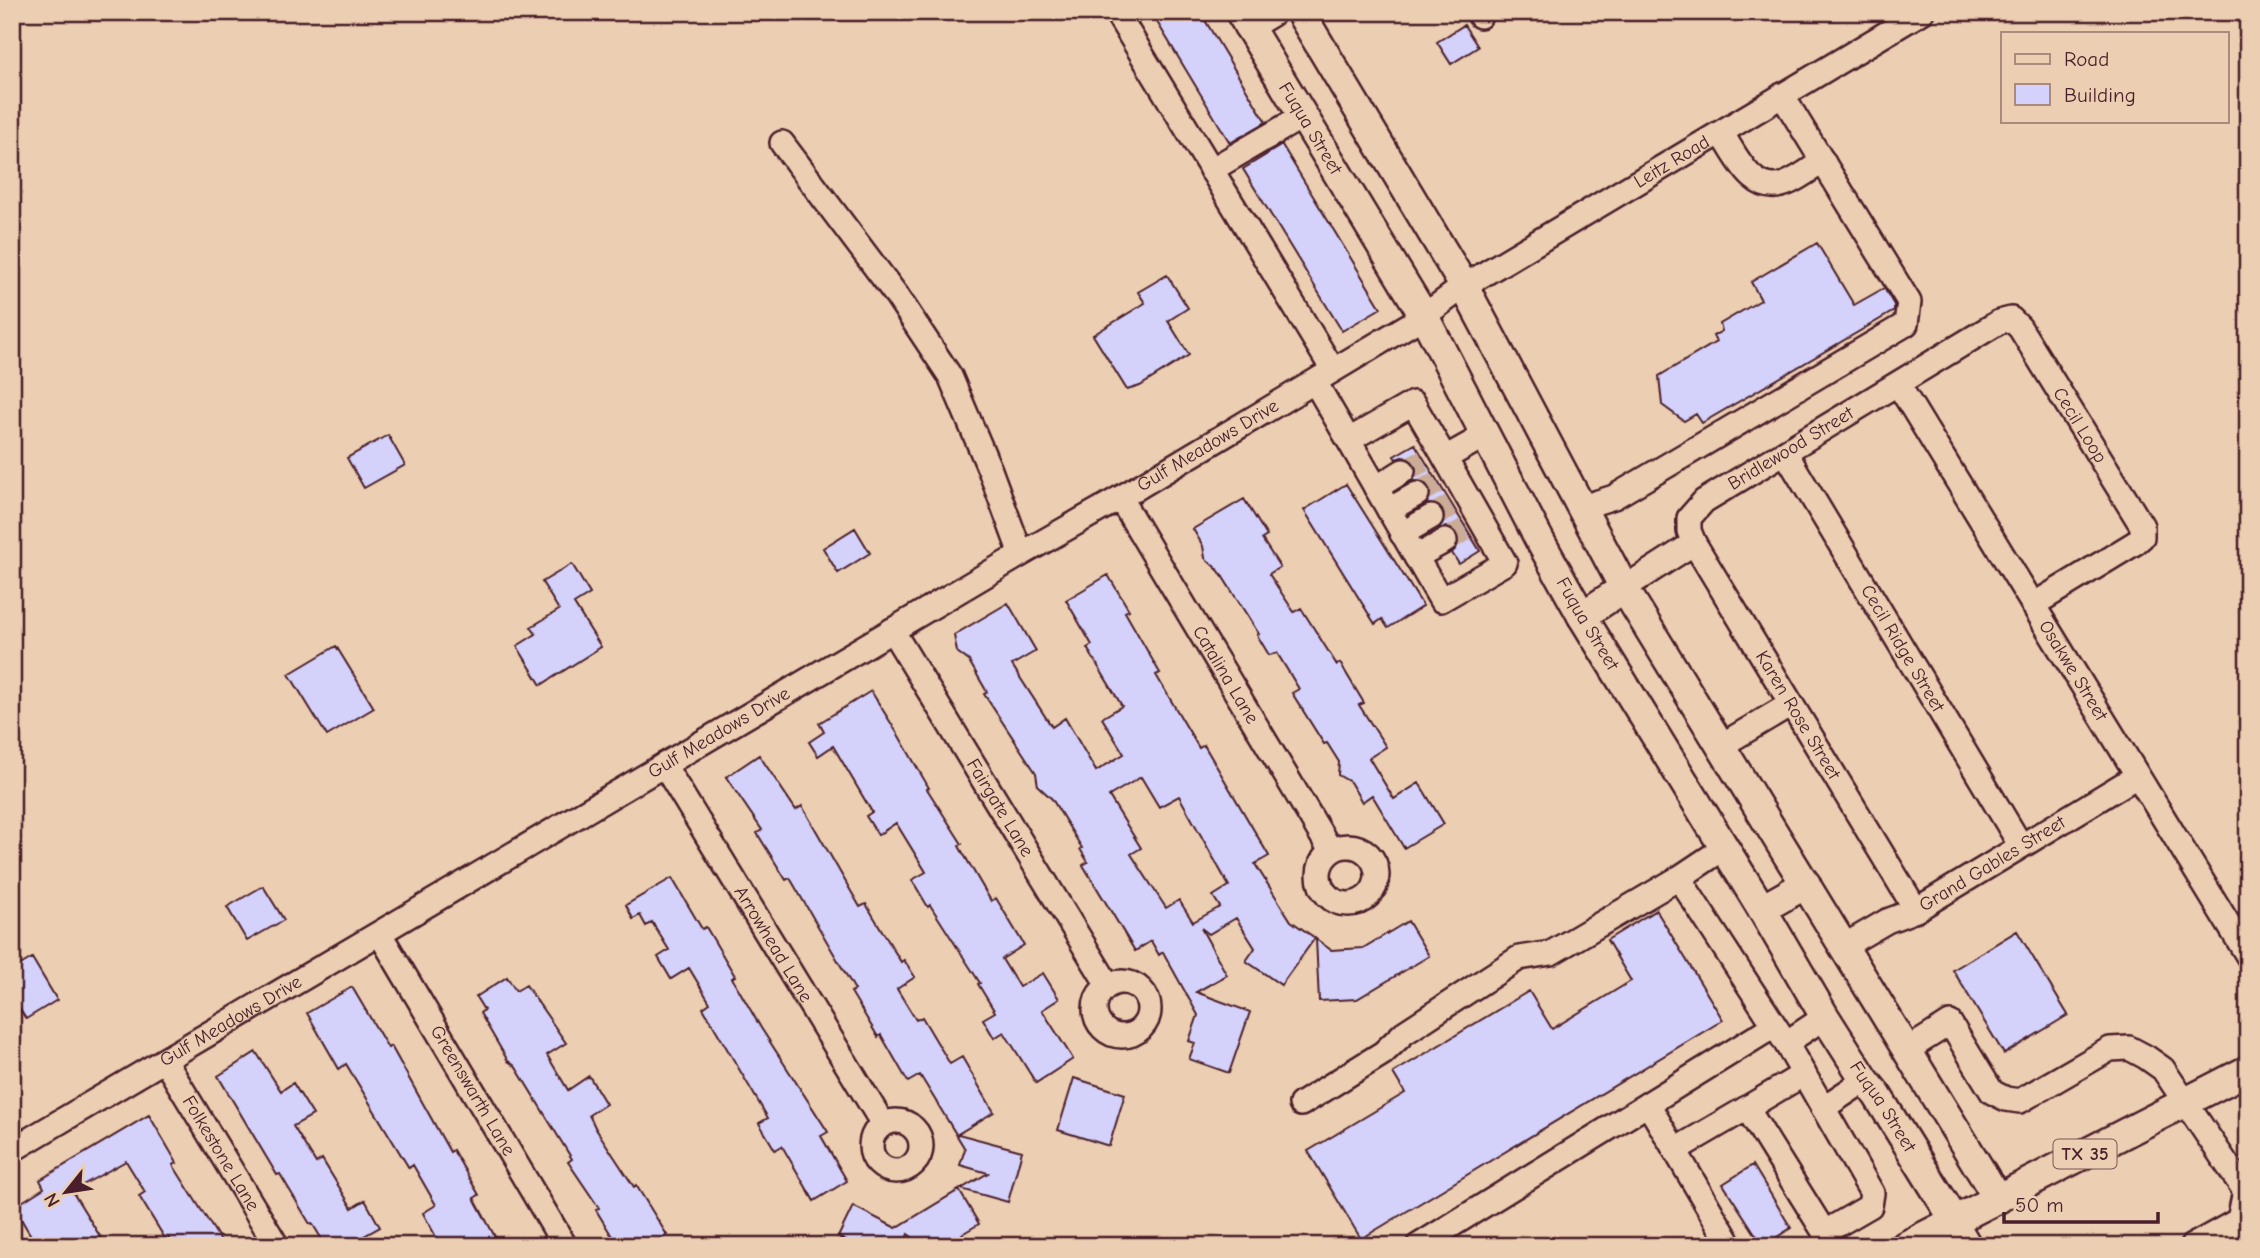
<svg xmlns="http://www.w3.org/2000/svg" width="2260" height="1258" font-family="'Comic Neue',sans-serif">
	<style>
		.building { fill: #d4d2fb; stroke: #4a1f2b; stroke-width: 2; fill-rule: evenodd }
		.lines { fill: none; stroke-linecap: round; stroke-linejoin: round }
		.minor-tunnel { stroke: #ccac97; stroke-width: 23; stroke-dasharray: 23 11; stroke-linecap: butt }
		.minor-casing { stroke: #4a1f2b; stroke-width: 28 }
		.major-casing { stroke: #4a1f2b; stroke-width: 33 }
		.minor { stroke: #eccfb2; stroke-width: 23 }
		.major { stroke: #eccfb2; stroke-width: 28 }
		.labels { text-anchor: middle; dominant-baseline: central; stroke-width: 5; stroke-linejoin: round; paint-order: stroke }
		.shield { fill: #eccfb2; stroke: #7b5454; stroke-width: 2 }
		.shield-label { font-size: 18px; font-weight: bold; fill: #4a1f2b }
		.street-label { font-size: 19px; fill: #4a1f2b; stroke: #eccfb2 }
	</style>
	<rect width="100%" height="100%" fill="#eccfb2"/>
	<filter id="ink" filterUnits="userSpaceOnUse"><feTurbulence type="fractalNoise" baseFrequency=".0143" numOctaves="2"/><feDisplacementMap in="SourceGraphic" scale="14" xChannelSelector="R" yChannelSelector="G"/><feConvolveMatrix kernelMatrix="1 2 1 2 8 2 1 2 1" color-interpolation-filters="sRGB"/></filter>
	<g filter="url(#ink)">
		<!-- building -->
		<path class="building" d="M1151,12h49l66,110 -36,21z
			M1464,25l14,22 -27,17 -14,-22z
			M1282,145l99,163 -39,23 -99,-162z
			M1817,243l37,62 30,-17 10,17v6l-192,112 -6,-9 -12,7 -22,-16 -3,-29 57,-34 -3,-6 9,-5 -2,-7 41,-24 -10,-18z
			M1167,275l21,33 -20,13 21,34 -49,31 -13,4 -34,-55 52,-32 -7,-11z
			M388,435l17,30 -41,23 -17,-30z
			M1415,444l65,107 -21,13 -7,-11 7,-11 -2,-8 -11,-7 -7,2 6,-11 -2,-9 -6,-4 -11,-1 5,-9 -2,-7 -6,-6 -11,-1 5,-10 -3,-8 -5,-5 -7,-1 -6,2 -2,-3z
			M1346,484l77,122 -35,22 -6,-9 -7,5 -71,-114z
			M1244,499l23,37 -5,3 18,28 -11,7 25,38 7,-4 36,57 3,-2 24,40 -5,2 27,42 -17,11 25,41 25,-16 25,41 -40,24 -32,-53 -10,7 -12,-20 -12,-7 1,-13 -12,-19 -3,1 -32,-51 7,-4 -22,-36 -8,2 -12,-20 2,-1 -40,-63 -14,-13 -2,-12 -10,-17z
			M855,528l15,25 -32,20 -15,-25z
			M572,564l18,30 -16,10 27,43 -60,38 -24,-39 19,-12 -5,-7 28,-17 -17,-28z
			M1108,575l21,35 -4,2 35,61 -4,2 43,73 5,-3 65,111 -14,8 36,57 24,17 -34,47 -35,-24 9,-13 -19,-30 -27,16 -8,-6 26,47 -31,17 54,20 -21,61 -40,-14 6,-16 -6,-2 9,-26 -35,-63 -4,3 -8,-14 -16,10 -52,-86 5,-3 -8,-13 2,-1 -30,-49 -14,-13 -2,-13 -52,-79 3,-2 -18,-31 -12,-9 -3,-17 54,-32 28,48 -24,14 40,62 13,-9 31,53 28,-17 -22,-36 20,-12 -35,-58 5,-3 -26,-45zM1141,777l18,30 20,-11 50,90 -16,10 7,11 -27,15 -14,-22 -13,8 -35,-54 10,-6 -32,-52z
			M336,646l38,62 -47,28 -38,-62z
			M871,691l28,45 30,52 -2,1 35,55 -3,2 32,55 5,-3 28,47 -22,14 17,28 24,-14 16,26 -17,11 31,49 -37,24 -32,-51 -10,6 -11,-19 12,-7 -17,-28 2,-1 -50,-78 -2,2 -16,-27 14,-8 -30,-49 -18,12 -12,-19 6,-4 -39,-66 -15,10 -9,-14 15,-10 -5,-9z
			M759,755l37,55 6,-4 58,101 6,-3 35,58 3,-2 11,17 -18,12 19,31 6,-3 28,47 12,-7 32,55 -36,22 64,17 -14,51 -47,-13 27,-16 -28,-8 5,-16 -45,-74 -12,7 -27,-47 -3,2 -27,-45 4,-2 -65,-112 -4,2 -29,-47 5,-3 -36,-53z
			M672,878l30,51 4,-2 29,49 -3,2 29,50 67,104 -7,4 26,45 -33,20 -32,-55 -7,4 -16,-27 9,-5 -65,-110 7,-5 -21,-35 -18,11 -13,-22 11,-7 -17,-28 -6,4 -6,-11 -7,4 -7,-14z
			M263,886l21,34 -37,21 -20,-34z
			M1656,910l67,110 -362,219 -53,-88 97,-58 -12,-20 136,-82 23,38 79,-48 -24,-41z
			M1408,921l21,35 -72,43 -38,2 -3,-62 15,11 32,-2z
			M2017,931l51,84 -64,39 -51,-84z
			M32,958l25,42 -31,19 -14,-22v-27z
			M507,977l9,14 10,-6 40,58 -19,12 21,35 21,-14 17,28 -17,11 7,14 38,58 2,-2 31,50 -18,11h-31l-22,-36 3,-2 -31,-46 4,-3 -57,-93 -7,-5 -28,-48 4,-3 -8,-13z
			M352,987l36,61 3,-2 59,106 3,-2 26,45 -5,3 26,48h-59l-18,-33 13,-8 -23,-40 -4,3 -63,-104 -7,5 -32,-56z
			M256,1052l25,39 12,-8 20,32 -20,11 23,37 6,-4 30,49 13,-8 15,27 -23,13 3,6h-34l-14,-23 -2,1 -30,-50 -3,1 -59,-99z
			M1074,1078l51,16 -16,52 -51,-16z
			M149,1115l28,48 -4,2 51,81h-50l-5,-8 -3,2 -27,-44 6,-4 -19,-31 -54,30 34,55h-69l-23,-39 30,-19 -4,-8z
			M1753,1165l38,63 -28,18 -40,-62z
			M959,1190l20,34 -17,10 7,12h-45l-16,-12 -5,12h-47l-18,-9 15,-31 43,22z"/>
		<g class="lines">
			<!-- minor-tunnel -->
			<path class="minor-tunnel" d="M1403,471l22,-11
				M1417,494l21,-12
				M1431,517l21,-12
				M1445,541l21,-12"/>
			<!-- minor casing -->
			<g class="minor-casing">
				<g id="minor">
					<path d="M1116,12l217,358"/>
					<path d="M1479,12l1,4"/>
					<path d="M1722,134c14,21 31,62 63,50 13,-5 26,-15 38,-23"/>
					<path d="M782,143l115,153 53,80 40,94 31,84"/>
					<path d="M1211,170l92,-54"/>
					<path d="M1315,382l126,218 64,-37 -60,-105 41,-23"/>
					<path id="s1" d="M1898,384l350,572"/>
					<path d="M1349,440l64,-37 32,55"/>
					<path id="s2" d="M1785,452l236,394"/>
					<path d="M1376,488l27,-17"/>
					<path id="s3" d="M1120,498l211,353"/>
					<path d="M1582,507l32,-10 292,-173 3,-22 -127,-207"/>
					<path d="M1389,510l28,-16"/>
					<path d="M1402,534l29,-17"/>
					<path d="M1416,557l29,-16"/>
					<path d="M1624,588l70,-45"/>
					<path id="s4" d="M892,630l216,355"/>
					<path d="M1722,745l69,-41"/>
					<path id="s5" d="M664,765l219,359"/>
					<circle cx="1348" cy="875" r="29"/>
					<path d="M1724,848l-45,30 107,165 86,150 -2,13 -45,26"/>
					<path id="s6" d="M1916,910l-222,-367 -5,-12v-13l15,-17 295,-179 12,-3 9,9 122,198v11l-7,6 -102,62"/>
					<path id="s7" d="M380,934l185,312"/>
					<path id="s8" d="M1844,946l43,-25 29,-11 221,-134"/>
					<circle cx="1122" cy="1009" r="27"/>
					<path d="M1786,1043l39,-26"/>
					<path d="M1907,1050l43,-27 42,69 14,7 14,2 90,-52 19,-1 17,9 17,12 82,122 -6,29 9,15"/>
					<path id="s9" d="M165,1061l112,185"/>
					<path d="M1301,1104l82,-51 21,-20 115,-75 32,-5 128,-75"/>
					<path d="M1648,1104l27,46"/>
					<path d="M1747,1108l57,-34"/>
					<path d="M1823,1108l42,-28"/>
					<circle cx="896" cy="1146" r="25"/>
					<path id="s10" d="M12,1150l1006,-594 102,-58 304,-182 40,-30 458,-274"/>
					<path d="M1955,1221l15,25"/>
					<path d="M1418,1246l356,-220"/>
					<path d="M1731,1246l-56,-96 72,-42 84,135"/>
					<path d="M2192,1246l47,-26"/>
				</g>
			</g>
			<!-- major casing -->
			<g class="major-casing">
				<g id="major">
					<path id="s11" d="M1240,12l184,304 115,223 43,77 180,293 63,108 40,63 12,15 78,126"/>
					<path d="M1300,12l164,274 160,302 374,611"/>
					<path d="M1248,26l23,-14"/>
					<path d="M1582,616l42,-28"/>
					<path d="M1762,909l44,-25"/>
					<path d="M1905,1246l343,-176"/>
				</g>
			</g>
			<!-- minor -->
			<use href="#minor" class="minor"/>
			<!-- major -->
			<use href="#major" class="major"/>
		</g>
	</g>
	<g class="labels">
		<!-- shield labels -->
		<rect class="shield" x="2053.5" y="1139.5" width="63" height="29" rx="5"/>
		<g class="shield-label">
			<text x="2085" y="1154">TX 35</text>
		</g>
		<!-- street labels -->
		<g class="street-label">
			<text stroke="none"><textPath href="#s11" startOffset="136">Fuqua Street</textPath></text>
			<text stroke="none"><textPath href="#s10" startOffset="1932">Leitz Road</textPath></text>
			<text stroke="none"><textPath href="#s6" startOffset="962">Cecil Loop</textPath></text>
			<text stroke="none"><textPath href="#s10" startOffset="1388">Gulf Meadows Drive</textPath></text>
			<text stroke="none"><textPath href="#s6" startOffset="579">Bridlewood Street</textPath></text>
			<text stroke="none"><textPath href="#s11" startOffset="704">Fuqua Street</textPath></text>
			<text stroke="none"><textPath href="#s2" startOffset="229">Cecil Ridge Street</textPath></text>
			<text stroke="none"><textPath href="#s1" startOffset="336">Osakwe Street</textPath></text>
			<text stroke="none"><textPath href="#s3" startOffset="206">Catalina Lane</textPath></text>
			<text transform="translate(1798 715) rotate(59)">Karen Rose Street</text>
			<text stroke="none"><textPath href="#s10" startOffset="821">Gulf Meadows Drive</textPath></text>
			<text stroke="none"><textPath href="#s4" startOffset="208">Fairgate Lane</textPath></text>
			<text stroke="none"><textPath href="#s8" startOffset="170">Grand Gables Street</textPath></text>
			<text stroke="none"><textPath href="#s5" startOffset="210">Arrowhead Lane</textPath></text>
			<text stroke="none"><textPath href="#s10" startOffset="254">Gulf Meadows Drive</textPath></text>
			<text stroke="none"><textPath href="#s7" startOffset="182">Greenswarth Lane</textPath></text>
			<text stroke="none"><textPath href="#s11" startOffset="1270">Fuqua Street</textPath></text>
			<text stroke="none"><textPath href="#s9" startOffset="108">Folkestone Lane</textPath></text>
		</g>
	</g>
	<!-- margin -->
	<rect width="2260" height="1258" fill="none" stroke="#eccfb2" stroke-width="42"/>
	<rect x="21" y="21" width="2218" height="1216" fill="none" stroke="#4a1f2b" stroke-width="2.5" filter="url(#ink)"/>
	<!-- legend -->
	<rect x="2001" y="32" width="228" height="91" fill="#eccfb2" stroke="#ab897c" stroke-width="2"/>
	<rect x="2015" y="54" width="35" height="10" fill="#eccfb2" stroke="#ab897c" stroke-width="2"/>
	<text x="2064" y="66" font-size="21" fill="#4a1f2b">Road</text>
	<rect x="2015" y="84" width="35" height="21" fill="#d4d2fb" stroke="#ab897c" stroke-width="2"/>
	<text x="2064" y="102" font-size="21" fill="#4a1f2b">Building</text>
	<!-- north arrow -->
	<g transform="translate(66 1192) rotate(240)" stroke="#eccfb2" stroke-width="5" paint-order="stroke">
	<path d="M0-5L12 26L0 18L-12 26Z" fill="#4a1f2b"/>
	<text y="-10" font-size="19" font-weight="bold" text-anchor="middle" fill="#4a1f2b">N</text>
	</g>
	<!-- scale -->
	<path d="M2004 1212v10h154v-10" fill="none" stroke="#4a1f2b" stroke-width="3.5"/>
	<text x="2015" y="1212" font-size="21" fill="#4a1f2b" stroke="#eccfb2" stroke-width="5" paint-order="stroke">50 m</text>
</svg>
